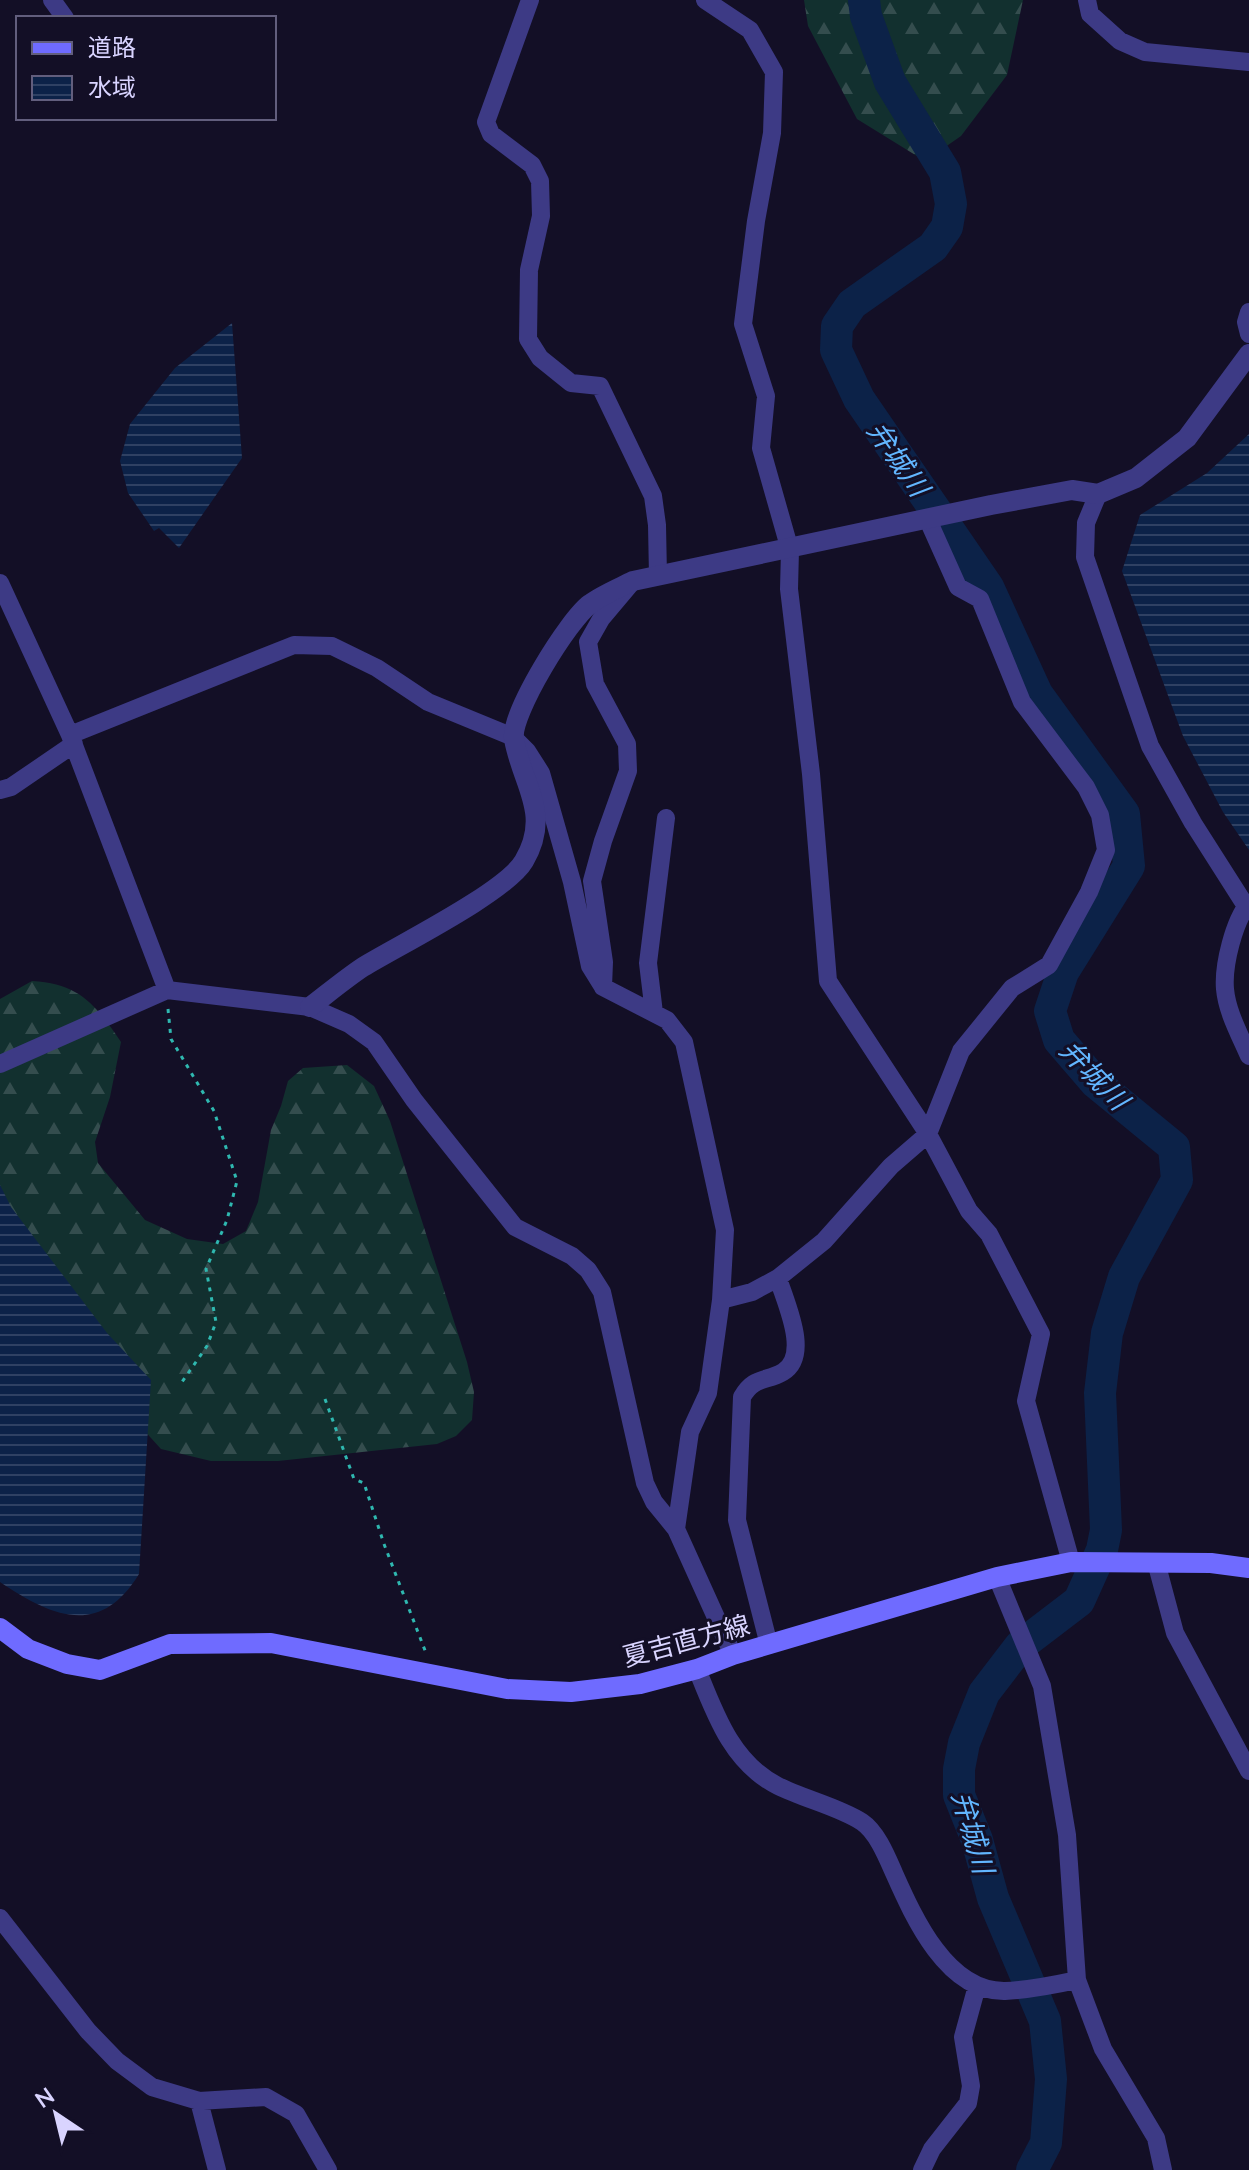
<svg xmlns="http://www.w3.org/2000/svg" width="1249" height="2170" font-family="Lato,'Noto Sans JP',sans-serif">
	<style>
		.forest { fill: url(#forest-firs) }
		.water { fill: url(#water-rules) }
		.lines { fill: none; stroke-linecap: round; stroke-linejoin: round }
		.river { stroke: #0c2248; stroke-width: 32 }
		.path { stroke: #2fb8b0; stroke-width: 3; stroke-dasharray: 4 6; stroke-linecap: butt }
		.minor { stroke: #3d3a85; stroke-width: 18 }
		.tertiary { stroke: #3d3a85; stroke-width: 20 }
		.secondary { stroke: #6f6bff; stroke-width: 20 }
		.labels { text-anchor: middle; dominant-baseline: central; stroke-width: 6; stroke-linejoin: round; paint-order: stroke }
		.street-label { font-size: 26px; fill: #d9d4ff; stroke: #130f26 }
		.water-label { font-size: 28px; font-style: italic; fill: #62b6ff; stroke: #130f26 }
	</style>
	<defs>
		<pattern id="forest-firs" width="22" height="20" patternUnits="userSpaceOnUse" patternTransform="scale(2)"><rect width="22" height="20" fill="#12302f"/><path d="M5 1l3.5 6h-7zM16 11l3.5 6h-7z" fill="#344d4e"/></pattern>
		<pattern id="water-rules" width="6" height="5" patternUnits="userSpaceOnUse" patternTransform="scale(2)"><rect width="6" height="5" fill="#0c2248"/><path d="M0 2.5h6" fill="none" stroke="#2f4163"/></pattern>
	</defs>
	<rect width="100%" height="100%" fill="#130f26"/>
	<!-- forest -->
	<path class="forest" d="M804,0h219l-16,75 -46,61 -36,25 -68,-42 -49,-93z
		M32,981c48,3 63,23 89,61l-11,55 -15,45 3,21 47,57 42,19 36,5 23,-13 12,-29 13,-72 10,-24 7,-25 15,-13 44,-3 27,21 16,35 77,241 7,30 -2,28 -16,16 -19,8 -159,17h-67l-50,-12 -20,-22 -141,-190v-238z"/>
	<!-- water -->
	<path class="water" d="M232,323l10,135 -63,90 -20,-20 -5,3 -26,-38 -8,-32 10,-37 45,-56z
		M1249,434v416l-26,-38 -40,-76 -61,-165 18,-56 67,-42z
		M0,1185l11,22 96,126 44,47 -12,194c-39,64 -87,43 -139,8z"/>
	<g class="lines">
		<!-- river -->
		<path class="river" d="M864,0l2,16 24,66 55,90 6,32 -4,23 -14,20 -81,57 -15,22 -1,24 23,49 129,188 49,107 87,120 5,52 -66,106 -13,39 9,29 37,43 78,64 3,33 -53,97 -17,56 -7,60 6,137 -4,20 -23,51 -59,45 -36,47 -20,50 -5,26v26l18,45 16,58 52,123 6,58 -5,64 -14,27"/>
		<!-- path -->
		<path class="path" d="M168,1009l3,30 43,72 23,70 -10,39 -21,49 10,53 -9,24 -25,36
			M325,1399l29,80 10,4 20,61 42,109"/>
		<!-- minor -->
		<path class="minor" d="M52,0l13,18
			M530,0l-44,122 5,12 41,31 8,16 1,35 -12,54 -1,69 12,19 31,25 29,3 53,110 4,29 1,51
			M705,0l45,30 24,42 -2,61 -16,88 -13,103 23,72 -5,52 29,102 -1,39 22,185 17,207 100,153 41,77 20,23 52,100 -15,67 45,161
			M1087,0l3,14 30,27 25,11 104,10
			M1249,312l-3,10 3,12
			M1098,494l-12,29 -1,34 65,189 43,77 56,88
			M633,581l-32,38 -13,23 7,42 32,60 1,27 -25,70 -11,40 12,81 -1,25 64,33 17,22 41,188 -4,70 -13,93 -18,39 -14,97
			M0,583l70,152 97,255
			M70,735l224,-90 38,1 45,22 51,34 85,35 14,14 14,22 31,109 18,84 13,21
			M0,790l11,-3 63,-43
			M1249,903c-15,18 -26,62 -24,86 2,23 15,46 24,67
			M654,1013l-6,-50 18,-145
			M0,1064l167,-74 143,17 39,17 25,18 40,58 101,127 57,29 16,14 14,22 43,191 9,19 22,27 57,126
			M721,1300l31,-8 26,-14 46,-37 67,-75 37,-32 33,-83 51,-63 37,-23 40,-73 17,-42 -6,-35 -14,-28 -64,-85 -42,-103 -22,-12 -30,-67
			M1156,1562l19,71 74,138
			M997,1577l45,109 25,149 10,145 26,69 53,89 7,32
			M769,1645l-32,-125 5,-123c12,-21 24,-15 41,-25 28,-17 2,-70 -5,-94
			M697,1669c18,45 35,94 81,117 26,13 61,21 84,36 15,10 25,35 32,51 20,45 53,119 111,118 23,-1 49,-6 72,-11
			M0,1918l88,113 29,30 35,26 47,14 67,-4 30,17 32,56
			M199,2101l18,69
			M922,2170l10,-21 36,-46 3,-17 -8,-49 14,-51"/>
		<!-- tertiary -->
		<path class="tertiary" d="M310,1007c17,-13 35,-28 53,-40 36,-22 143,-75 161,-106 28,-48 -2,-76 -10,-122 -4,-25 55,-120 76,-135 12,-9 29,-16 43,-23l358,-76 81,-15 26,4 38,-16 51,-40 62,-84"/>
		<!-- secondary -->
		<path class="secondary" d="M0,1628l28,21 39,15 33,6 70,-26 101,-1 236,46 64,3 69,-8 57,-15 36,-14 264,-78 74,-15 140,1 38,5"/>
	</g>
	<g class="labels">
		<!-- street labels -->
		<g class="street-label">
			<text transform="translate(686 1640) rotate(-15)">夏吉直方線</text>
		</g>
		<!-- water labels -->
		<g class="water-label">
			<text transform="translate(899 458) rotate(55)">弁城川</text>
			<text transform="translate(1095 1074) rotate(46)">弁城川</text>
			<text transform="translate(974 1832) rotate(74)">弁城川</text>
		</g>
	</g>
	<!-- legend -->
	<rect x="16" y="16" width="260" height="104" fill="#130f26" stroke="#625e7d" stroke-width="2"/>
	<rect x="32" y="42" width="40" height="12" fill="#6f6bff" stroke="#625e7d" stroke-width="2"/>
	<text x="88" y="56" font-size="24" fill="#d9d4ff">道路</text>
	<rect x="32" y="76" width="40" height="24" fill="url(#water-rules)" stroke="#625e7d" stroke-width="2"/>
	<text x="88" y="96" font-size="24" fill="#d9d4ff">水域</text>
	<!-- north arrow -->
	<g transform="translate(56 2114) rotate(325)" stroke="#130f26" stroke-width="6" paint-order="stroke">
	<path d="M0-6L14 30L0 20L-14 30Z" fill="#d9d4ff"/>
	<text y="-12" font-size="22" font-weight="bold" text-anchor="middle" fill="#d9d4ff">N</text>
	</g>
</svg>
